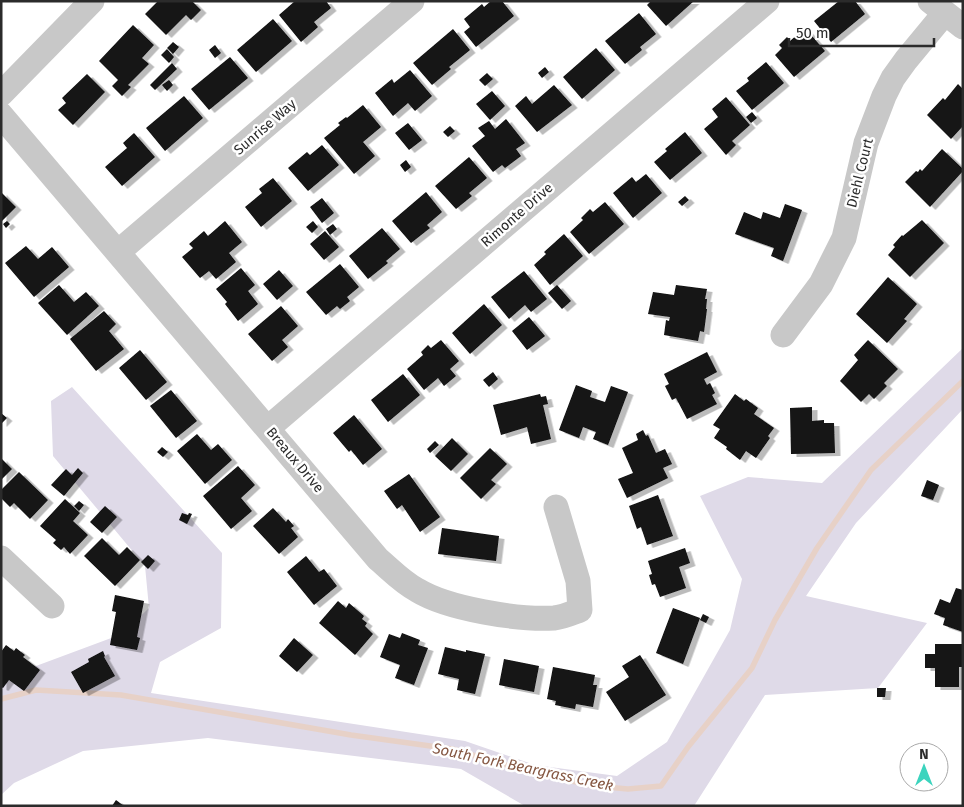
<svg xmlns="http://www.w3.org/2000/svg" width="964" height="807" font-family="'Fira Sans',sans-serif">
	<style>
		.green { fill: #dfdae8 }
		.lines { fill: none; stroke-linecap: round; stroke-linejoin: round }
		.stream { stroke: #e7d1c7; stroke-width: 5.5 }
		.building { fill: #121212; filter: url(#shadow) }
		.minor { stroke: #c8c8c8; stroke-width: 25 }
		.labels { text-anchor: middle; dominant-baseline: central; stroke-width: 5; stroke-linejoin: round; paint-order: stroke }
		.street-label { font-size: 14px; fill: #2b2b2b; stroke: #fff }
		.water-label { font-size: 15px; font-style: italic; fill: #855742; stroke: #fff }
	</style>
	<defs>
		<filter id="shadow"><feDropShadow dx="5.5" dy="3" stdDeviation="0" flood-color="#0004"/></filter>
	</defs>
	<rect width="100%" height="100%" fill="#fff"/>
	<!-- green -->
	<path class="green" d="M963,348v61l-107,114 -50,73 121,27 -49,65 -113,7 -71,111h-169l-64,-37 -253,-31 -125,13 -69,32 -13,12v-116l121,-45 27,-26 -4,-42 -92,-110 -2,-55 21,-14 150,166 -1,75 -61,34 -9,31 314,48 70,24 82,11 50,-34 63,-112 12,-51 -42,-83 48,-19 74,6z"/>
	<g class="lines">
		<!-- stream -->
		<path class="stream" d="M1,699l35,-9 85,5 230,40 101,14 74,22 69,15 33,3 33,-3 27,-39 64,-79 23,-48 42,-72 54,-78 92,-89"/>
	</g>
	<!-- building -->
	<path class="building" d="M158,1h34l9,9 -10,10 -5,-5 -20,20 -21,-21z
		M295,1h31l5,7 -17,14 4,5 -17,15 -22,-27z
		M491,1h11l12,15 -38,31 -12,-15 6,-5 -6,-8 18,-15 2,3z
		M651,1h43l-28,25 -19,-21z
		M839,1h16l10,13 -34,28 -17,-21z
		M639,13l17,21 -16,13 2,3 -17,14 -20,-23z
		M273,19l19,22 -36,31 -19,-22z
		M133,25l21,20 -12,13 7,6 -21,21 3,2 -9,9 -10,-10 6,-6 -19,-19z
		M805,28l20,23 -31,26 -19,-22 7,-7 -3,-3 8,-8 3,4z
		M453,29l17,21 -21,17 2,2 -19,16 -19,-22z
		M173,42l6,5 -6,7 -6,-6z
		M215,45l6,8 -6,5 -6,-8z
		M596,48l19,22 -33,29 -19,-22z
		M167,49l7,8 -5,6 -8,-8z
		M230,57l18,21 -39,32 -18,-21z
		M766,62l18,21 -32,27 -16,-19 13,-10 -2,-3z
		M172,63l5,6 -22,21 -5,-5z
		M545,67l4,5 -7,6 -4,-5z
		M410,70l22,26 -17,15 -7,-8 -15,13 -18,-23 17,-14 2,4z
		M487,73l6,6 -8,7 -6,-6z
		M87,74l18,18 -32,33 -15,-15 8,-7 -4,-5z
		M169,80l4,5 -6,6 -5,-6z
		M958,84l5,5v37l-12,13 -24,-24 16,-17 2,2z
		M554,85l18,20 -35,27 -22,-26 11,-10 6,8z
		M492,91l13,15 -15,14 -14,-16z
		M184,96l19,22 -38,33 -19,-23z
		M726,97l24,28 -18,16 4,4 -10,10 -22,-26 14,-12 -6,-8z
		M363,105l18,22 -18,15 12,14 -21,18 -30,-36 16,-13 -2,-2 8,-6 1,1z
		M752,112l5,6 -6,5 -5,-6z
		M506,119l19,24 -9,6 5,7 -16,12 -3,-3 -9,7 -21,-26 13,-10 -7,-8 11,-7 6,8z
		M408,123l14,17 -13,10 -14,-17z
		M450,126l5,5 -7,6 -5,-5z
		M685,132l17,21 -32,27 -16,-18 13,-11 -2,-2z
		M134,133l21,24 -33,29 -17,-19 22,-19 -4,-5z
		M322,145l17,20 -31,26 -20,-23 19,-16 3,3z
		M942,149l21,20v2l-33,36 -25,-25 11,-11 2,1 2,-3 2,2z
		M469,157l18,21 -18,15 3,3 -16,13 -21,-23z
		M406,160l5,7 -6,5 -5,-7z
		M646,174l16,19 -29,25 -20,-25 19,-16 4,5z
		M273,178l19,23 -31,26 -16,-20 17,-14 -3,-4z
		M1,192l15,15 -15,15z
		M426,192l16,20 -15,13 3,3 -19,15 -19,-22z
		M685,196l4,4 -7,6 -4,-4z
		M322,198l12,15 -12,10 -12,-16z
		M605,202l19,22 -35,30 -19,-22 13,-12 -2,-2 9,-9 3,3z
		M785,204l17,6 -19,51 -12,-5 3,-8 -39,-14 9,-22 17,7 2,-7 17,6z
		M922,220l22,23 -34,34 -22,-22 7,-8 -2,-2 9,-10 1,1z
		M7,221l3,3 -4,4 -3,-4z
		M225,221l17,21 -13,11 7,9 -20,17 -7,-8 -9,7 -18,-21 11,-9 -4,-4 15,-13 4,5z
		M313,221l5,6 -6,6 -6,-6z
		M333,224l4,5 -7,6 -4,-6z
		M382,228l18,21 -14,12 2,2 -20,16 -19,-23z
		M325,231l14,16 -15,13 -14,-16z
		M564,234l19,22 -33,29 -16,-20 12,-11 -2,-2z
		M26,246l12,13 14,-12 17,20 -35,30 -29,-34z
		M340,264l19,23 -12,10 3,4 -10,8 -3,-3 -11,9 -20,-23z
		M241,268l14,17 -7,6 10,13 -20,17 -13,-17 2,-2 -11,-13z
		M279,270l14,16 -16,14 -14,-16z
		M524,271l23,28 -16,13 -6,-7 -16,14 -18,-22z
		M888,277l29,27 -13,15 3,2 -20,22 -31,-29z
		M59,285l15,17 12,-10 13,14 -32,29 -29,-32z
		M557,285l14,16 -9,8 -14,-16z
		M676,285l31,4 -2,10h2l-1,10h1l-3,23 -4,-1 -2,10 -34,-6 2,-15 3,1 1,-4 -22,-3 5,-22 21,3z
		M484,304l18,21 -32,29 -18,-21z
		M281,306l17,20 -16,14 6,7 -16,14 -24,-27z
		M104,311l12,13 -7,7 15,18 -28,22 -26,-32z
		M529,317l16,19 -18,14 -15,-19z
		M441,340l18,21 -9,8 6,7 -12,10 -6,-8 -14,12 -17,-21 16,-14 -2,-3 7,-7 3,3z
		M868,340l30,29 -14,14 3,3 -13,13 -5,-5 -8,8 -21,-21 18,-21 -4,-5z
		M140,350l27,32 -21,18 -27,-32z
		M707,352l10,20 -13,7 3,6 3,-2 5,10 -3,2 5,9 -30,15 -11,-21 -4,2 -7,-14 4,-2 -5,-10z
		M493,372l5,7 -9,8 -6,-7z
		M403,374l17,21 -32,27 -17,-22z
		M576,385l16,6 -2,6 15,5 6,-16 17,6 -20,53 -15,-6 3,-7 -13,-5 -4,11 -20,-8z
		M171,390l26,31 -21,17 -26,-32z
		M540,394l1,3 5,-1 2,8 -5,1 8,34 -20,5 -4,-17 -26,8 -8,-30z
		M735,394l9,7 2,-2 12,9 -4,6 20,14 -6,8 2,2 -14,20 -10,-7 -6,9 -14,-11 1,-2 -13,-9 6,-9 -7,-4z
		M812,407v14l12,-1v3h10l1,30 -44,1 -1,-46z
		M1,413l6,5 -6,6z
		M354,415l28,34 -19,16 -12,-15 -2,2 -16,-19z
		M643,430l3,6 2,-1 8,18 9,-4 7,15 -9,4 5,10 -41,20 -9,-19 15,-6 -11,-25 16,-8 -2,-6z
		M197,434l14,16 7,-6 14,16 -27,24 -28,-33z
		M452,438l16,16 -17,17 -16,-15z
		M435,441l4,4 -9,8 -3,-4z
		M162,447l6,5 -5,5 -6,-5z
		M490,448l17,16 -16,16 5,4 -15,15 -21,-21z
		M1,458l11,11 -11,11z
		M238,466l17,19 -14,13 11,13 -21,18 -28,-33z
		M78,468l5,5 -19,23 -13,-11 15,-16 6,6z
		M19,472l29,28 -18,19 -16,-16 -4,4 -9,-9v-8z
		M409,474l31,43 -20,15 -18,-27 -5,4 -13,-18z
		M927,480l12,5 -6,15 -12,-4z
		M658,495l15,41 -26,9 -6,-18 -4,2 -8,-23z
		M65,499l15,14 -7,8 15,14 -18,19 -6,-7 -3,3 -8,-7 3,-3 -16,-14z
		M79,501l5,4 -5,6 -5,-5z
		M105,506l12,11 -15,16 -12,-11z
		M273,508l13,14 2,-3 6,7 -3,2 7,9 -19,17 -26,-28z
		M182,513l6,2 1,-2 3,1 -5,10 -8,-4z
		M442,528l57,8 -3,25 -58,-7z
		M102,538l17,17 8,-8 13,13 -25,26 -31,-30z
		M685,548l5,15 -11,4 7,21 -26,9 -5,-13 -3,1 -3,-10 3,-1 -4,-13z
		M148,555l7,6 -7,8 -7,-7z
		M306,556l13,16 5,-3 13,17 -23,19 -27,-33z
		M956,588l7,2v42l-20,-7 2,-7 -11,-4 6,-15 10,4z
		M115,595l29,6 -7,36 3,1 -3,12 -27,-5 6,-33 -4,-1z
		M338,601l8,7 3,-5 15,13 -2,3 5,4 -2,3 8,8 -18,21 -36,-32z
		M673,608l27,10 -17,46 -27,-11z
		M703,614l6,3 -3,6 -6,-3z
		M402,633l18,7 -2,5 10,3 -14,37 -19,-7 5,-13 -20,-8 9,-23 11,4z
		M294,638l19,17 -16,17 -18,-16z
		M935,644h27v23h-3v20h-24v-19h-10v-14h10z
		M6,645l8,6 2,-3 9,7 -2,2 17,13 -16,21 -15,-11 -6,8 -2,-1v-35z
		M445,647l21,5v-2l19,4 -10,40 -18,-4 2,-11 -21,-5z
		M103,651l2,5 -1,1 11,19 -32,17 -12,-21 18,-10 -1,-3z
		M640,655l26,40 -41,26 -19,-29 23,-15 -7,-11z
		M504,659l35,7 -5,26 -35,-7z
		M553,667l42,8 -2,10h4l-4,22 -17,-3 -1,5 -20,-4 1,-4 -9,-2z
		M877,688h9l-1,9h-8z
		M923,782h10l-8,6 -4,-5z
		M116,800l8,6h-12z"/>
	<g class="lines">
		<!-- minor -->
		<path class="minor" d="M930,1l33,26
			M1,94l91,-93
			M1,115l377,444c13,11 24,23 39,31 31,19 101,30 137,28 9,-1 18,-5 26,-8l-2,-29 -22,-74
			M118,252l294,-251
			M783,335l38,-51 23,-46 22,-95 18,-47 9,-18 13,-18 38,-46
			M268,428l499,-427
			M1,558l51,48"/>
	</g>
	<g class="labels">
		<!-- street labels -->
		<g class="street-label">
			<text transform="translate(265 127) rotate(-41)">Sunrise Way</text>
			<text transform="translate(860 173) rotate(-76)">Diehl Court</text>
			<text transform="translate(517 215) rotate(-41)">Rimonte Drive</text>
			<text transform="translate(295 460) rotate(50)">Breaux Drive</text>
		</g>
		<!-- water labels -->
		<g class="water-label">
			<text transform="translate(523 767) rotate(12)">South Fork Beargrass Creek</text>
		</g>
	</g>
	<!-- border -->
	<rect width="964" height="807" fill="none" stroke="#2b2b2b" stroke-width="5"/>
	<!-- north arrow -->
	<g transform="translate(924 767)"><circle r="24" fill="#ffffff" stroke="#aaaaaa"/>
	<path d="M0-4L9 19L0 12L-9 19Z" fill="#3cd4be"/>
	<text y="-8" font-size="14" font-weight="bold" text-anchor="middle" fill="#2b2b2b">N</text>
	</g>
	<!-- scale -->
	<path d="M789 38v8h145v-8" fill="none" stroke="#2b2b2b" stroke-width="2.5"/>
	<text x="796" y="38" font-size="15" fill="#2b2b2b" stroke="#ffffff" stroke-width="4" paint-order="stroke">50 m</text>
</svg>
